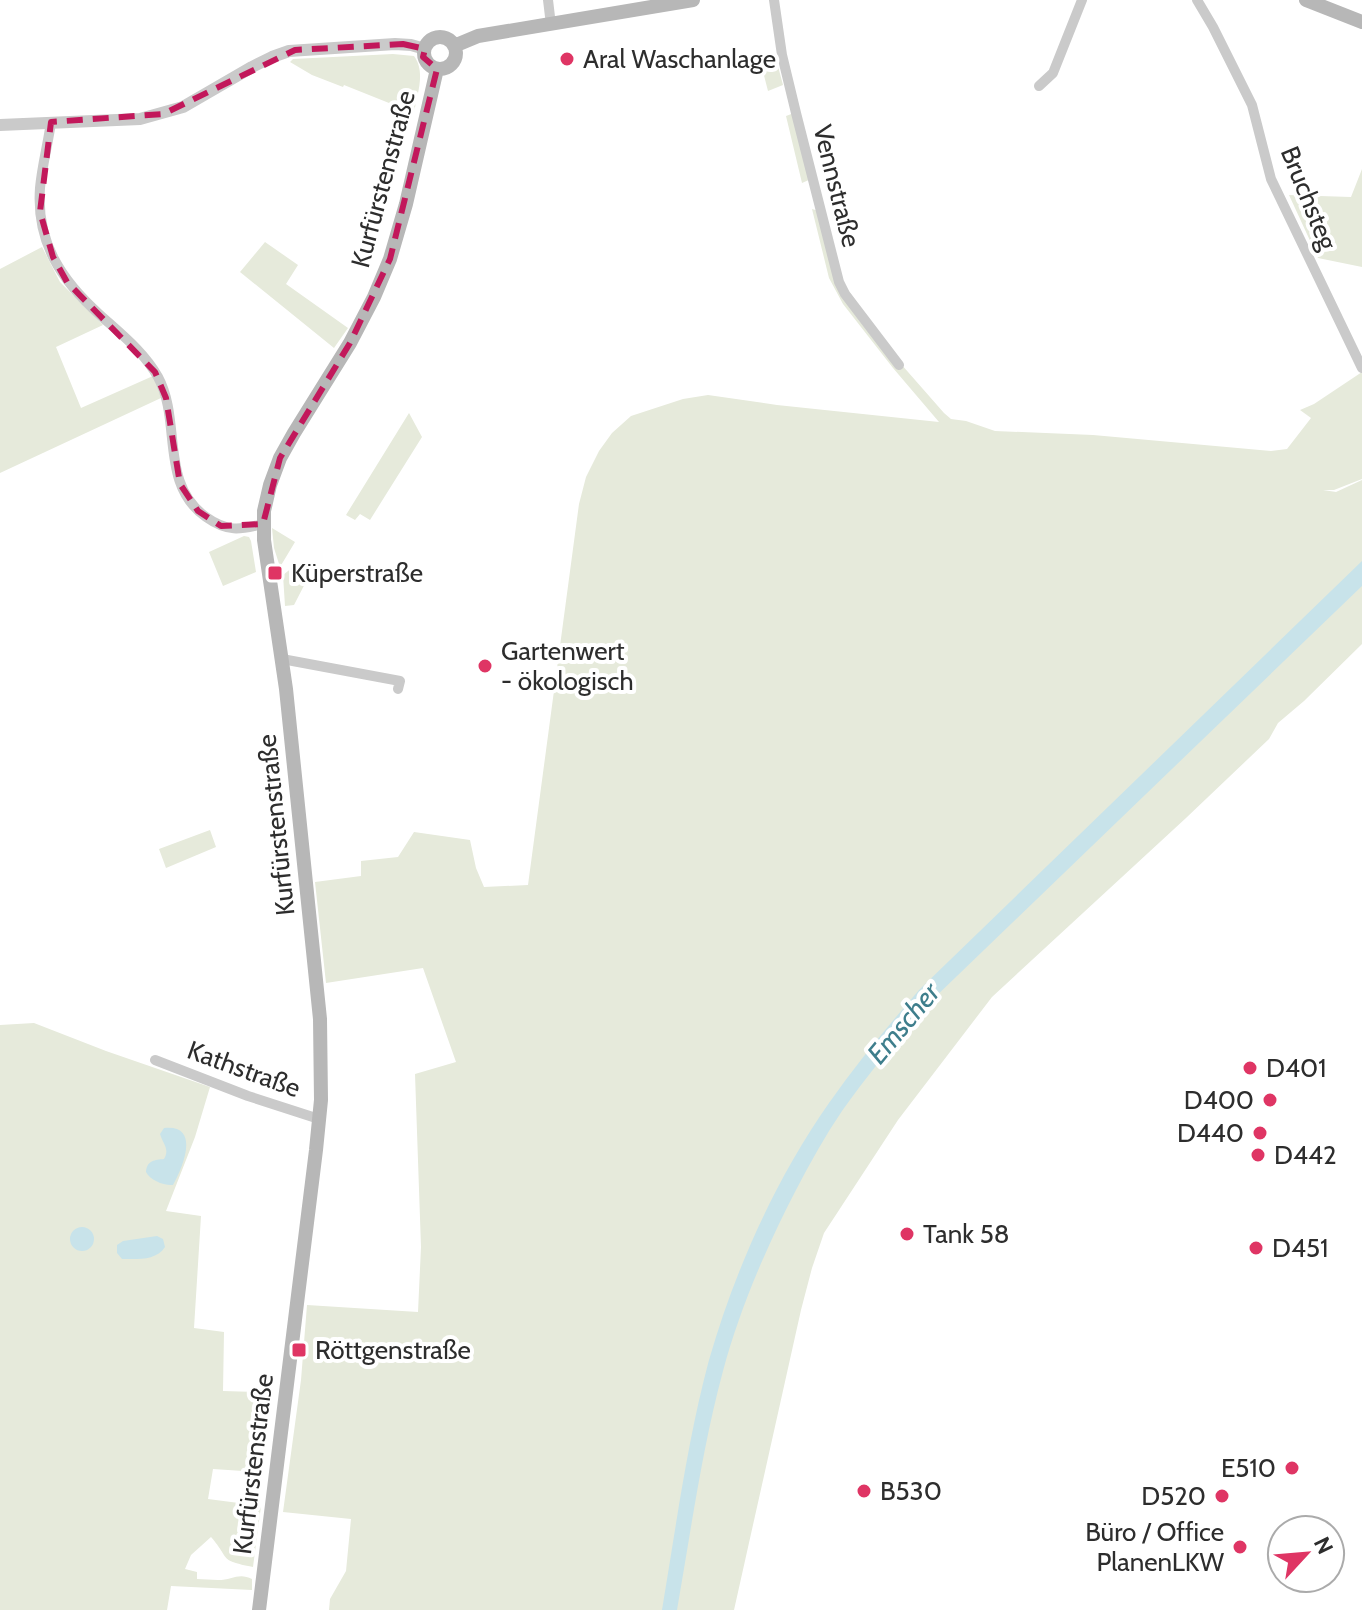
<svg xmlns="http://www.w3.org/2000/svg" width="1362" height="1610" font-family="Cabin,sans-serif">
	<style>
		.green { fill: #e6eadb }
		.water { fill: #c8e3ea }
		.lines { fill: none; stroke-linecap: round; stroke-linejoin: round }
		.minor { stroke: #cacaca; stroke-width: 10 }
		.tertiary { stroke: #cacaca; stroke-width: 12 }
		.secondary { stroke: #b7b7b7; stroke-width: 14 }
		.marked { fill: none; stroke: #c2185b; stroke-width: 6; stroke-dasharray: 16 10; stroke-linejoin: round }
		.poi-dot { fill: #df3564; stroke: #fff; stroke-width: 3 }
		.labels { text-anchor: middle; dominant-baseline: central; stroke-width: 8; stroke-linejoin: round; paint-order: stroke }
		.poi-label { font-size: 26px; fill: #2d2d2d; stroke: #fff; text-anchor: start }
		.street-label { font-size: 26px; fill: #2d2d2d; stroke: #fff }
		.water-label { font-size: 28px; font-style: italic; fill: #3e7e8c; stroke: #fff }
	</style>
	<rect width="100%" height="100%" fill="#fff"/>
	<!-- green -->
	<path class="green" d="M393,54l21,2c12,16 3,38 0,57l-70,-28 -1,2 -31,-12 -22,-13 3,-3z
		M776,59l7,26 -15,6 -7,-27z
		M794,113l17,66 -9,4 -16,-67z
		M1362,169v98l-44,-9 -29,-63 62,2z
		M812,209l7,2 14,58 68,95 43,49 7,6 15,2 29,10 98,4 178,16 16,-2 24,-31 -11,-8 14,-6 48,-32v107l-28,11h-11l13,2 26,-12v164l-58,57 -26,22 -9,16 -83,79 -194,179 -94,123 -74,113 -12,35 -11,42 -67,300h-405l1,-11 16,-28 5,-52 -68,-7 18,-132 6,-75 111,7 3,-65 -6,-173 41,-12 -33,-94 -97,15 -11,-101 46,-6v-15l37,-4 16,-25 56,8 6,28 8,19 44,-2 51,-381 7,-27 13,-26 13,-18 19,-17 52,-17 25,-4 69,10 162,17 -46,-54 -50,-64 -14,-26z
		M265,242l33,23 -12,19 62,44 -14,20 -94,-76z
		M42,247l18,35 43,43 -47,22 25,61 72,-32 4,6 4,16 -161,75v-204z
		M409,413l13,24 -52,83 -10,-6 -5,6 -9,-5z
		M272,528l23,14 -15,25 -6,-19z
		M244,536l5,1 2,4 5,31 -33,14 -14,-34z
		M298,563l14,7 -18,35 -9,1 -2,-31z
		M210,830l6,17 -50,21 -7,-19z
		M34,1023l72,28 104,36 -15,50 -29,74 35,5 -7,112 30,4 -1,59 37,1 5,52 -2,6 -20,21 -30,-2 -5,30 53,7 -8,61c-35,-7 -22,-7 -42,-30l-20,18 -6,14 12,3v7c7,0 14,1 21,1 14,0 21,-8 34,-1v11l-81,-4 -4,24h-167v-585z"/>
	<!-- water -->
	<path class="water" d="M1362,561v25l-432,416c-31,35 -61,71 -88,109 -17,25 -32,52 -46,79 -30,58 -56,118 -73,181 -21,78 -32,159 -46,239h-15c14,-83 25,-168 47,-250 26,-90 66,-180 120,-257 28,-40 59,-77 90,-113z
		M164,1128c37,-4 19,39 9,57 -9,1 -23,-5 -27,-13 1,-12 9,-12 18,-13 6,-10 -1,-15 -4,-25z
		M70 1239a12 12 0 1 1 24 0a12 12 0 1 1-24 0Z
		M157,1236l6,3 2,8c-9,14 -28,12 -43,12l-5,-6v-8l6,-4z"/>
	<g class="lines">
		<!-- minor -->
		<path class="minor" d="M548,0l3,25
			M774,0l8,55 14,58 43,169 6,12 54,71
			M1197,0l16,27 39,78 19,74 91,189
			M1039,86l14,-13 29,-73
			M51,122c-3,22 -9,44 -11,66 -4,54 21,92 60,127 21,19 44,37 58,62 24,44 1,107 48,140 21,15 34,13 57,7
			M282,659l118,22 -2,8
			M155,1060l93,36 71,23"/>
		<!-- tertiary -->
		<path class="tertiary" d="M0,125l140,-6 43,-12 69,-40 20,-10 17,-6 106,-7 16,1 14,4"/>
		<!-- secondary -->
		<path class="secondary" d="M1306,0l56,22
			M424 53a16 16 0 1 1 32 0a16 16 0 1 1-32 0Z
			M454,46l24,-10 215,-36
			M259,1610l57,-460 5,-50 -1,-81 -34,-330 -22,-149v-29l6,-26 10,-27 14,-25 56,-90 24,-46 16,-38 16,-55 31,-135"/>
	</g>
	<!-- marked area -->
	<path class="marked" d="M403,44l22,5 -2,8 14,12 -47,190 -40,84 -70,115 -17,66 -42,2 -23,-15 -18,-27 -14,-86 -11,-26 -88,-90 -14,-25 -13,-45 11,-90 112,-8 132,-64z"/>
	<!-- markers -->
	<g class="poi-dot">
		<circle cx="567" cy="59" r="8"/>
		<rect x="267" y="565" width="16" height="16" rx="4"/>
		<circle cx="485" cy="666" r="8"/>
		<circle cx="1250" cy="1068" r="8"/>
		<circle cx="1270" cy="1100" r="8"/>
		<circle cx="1260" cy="1133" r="8"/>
		<circle cx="1258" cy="1155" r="8"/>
		<circle cx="907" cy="1234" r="8"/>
		<circle cx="1256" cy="1248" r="8"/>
		<rect x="291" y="1342" width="16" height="16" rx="4"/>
		<circle cx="1292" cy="1468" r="8"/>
		<circle cx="864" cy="1491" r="8"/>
		<circle cx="1222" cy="1496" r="8"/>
		<circle cx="1240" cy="1547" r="8"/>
	</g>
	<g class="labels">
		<!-- poi labels -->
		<g class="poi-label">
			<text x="583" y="59">Aral Waschanlage</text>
			<text x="291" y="573">Küperstraße</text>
			<text x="501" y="651">Gartenwert<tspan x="501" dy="30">- ökologisch</tspan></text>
			<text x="1266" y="1068">D401</text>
			<text x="1254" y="1100" text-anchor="end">D400</text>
			<text x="1244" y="1133" text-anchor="end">D440</text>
			<text x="1274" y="1155">D442</text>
			<text x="923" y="1234">Tank 58</text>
			<text x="1272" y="1248">D451</text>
			<text x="315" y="1350">Röttgenstraße</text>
			<text x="1276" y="1468" text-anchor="end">E510</text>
			<text x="880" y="1491">B530</text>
			<text x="1206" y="1496" text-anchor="end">D520</text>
			<text x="1224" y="1532" text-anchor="end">Büro / Office<tspan x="1224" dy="30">PlanenLKW</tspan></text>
		</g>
		<!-- street labels -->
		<g class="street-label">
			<text transform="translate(383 179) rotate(-75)">Kurfürstenstraße</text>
			<text transform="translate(837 186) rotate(76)">Vennstraße</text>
			<text transform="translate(1309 198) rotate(68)">Bruchsteg</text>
			<text transform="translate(276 825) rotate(-96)">Kurfürstenstraße</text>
			<text transform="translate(244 1069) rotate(20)">Kathstraße</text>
			<text transform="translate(253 1464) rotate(-83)">Kurfürstenstraße</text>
		</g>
		<!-- water labels -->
		<g class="water-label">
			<text transform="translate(903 1023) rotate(-50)">Emscher</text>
		</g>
	</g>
	<!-- north arrow -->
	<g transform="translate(1306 1554) rotate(64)"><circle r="38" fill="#ffffff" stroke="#ababab" stroke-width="2"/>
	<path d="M0-6L14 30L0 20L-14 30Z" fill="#df3564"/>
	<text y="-12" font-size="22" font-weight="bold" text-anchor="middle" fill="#2d2d2d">N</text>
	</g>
</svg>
